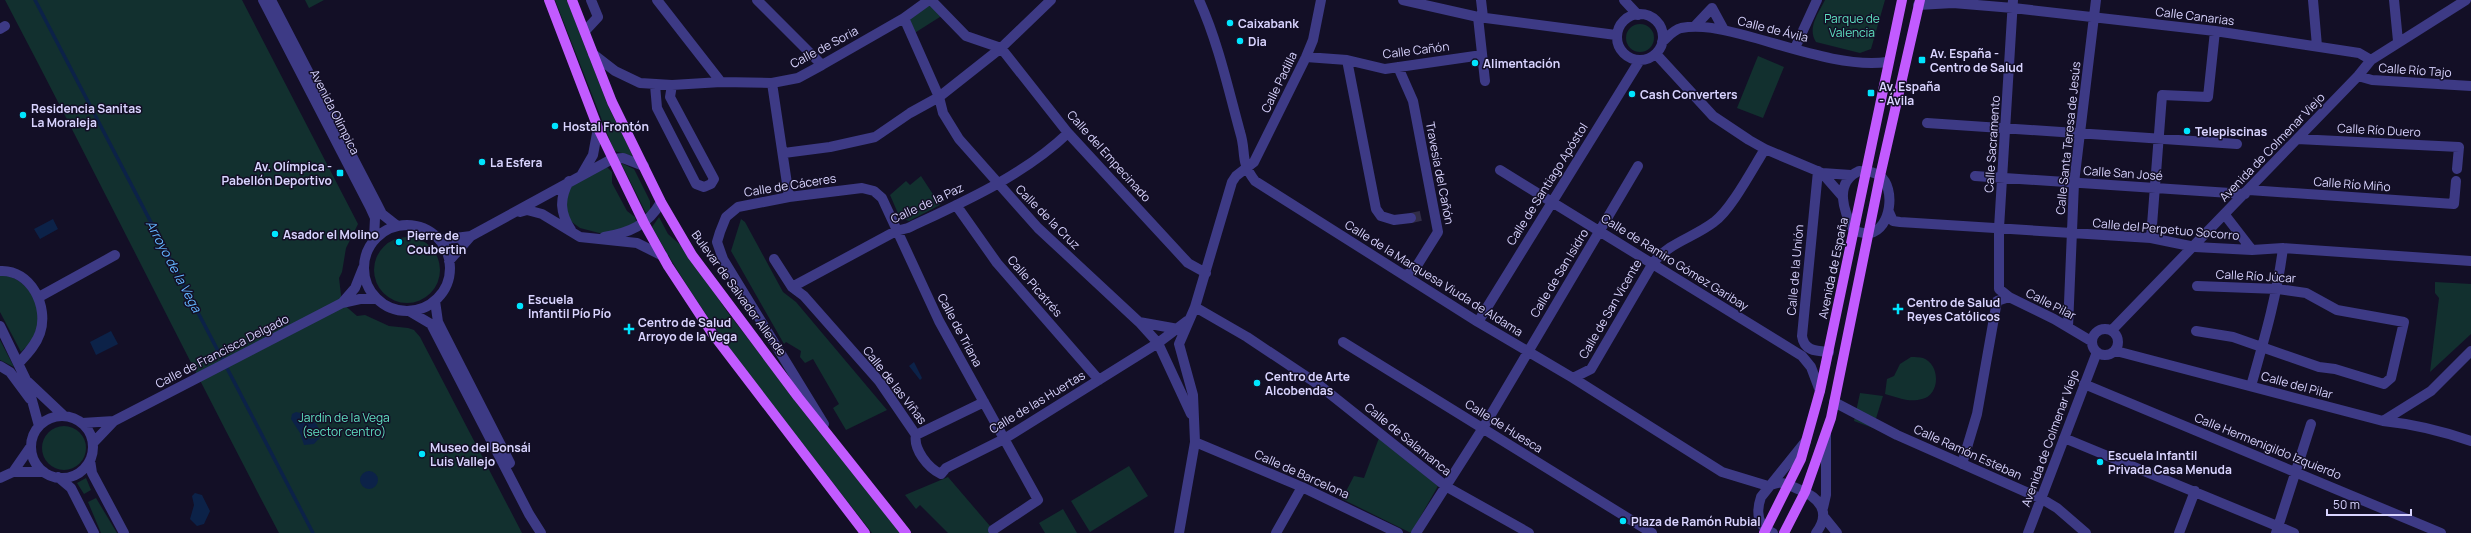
<svg xmlns="http://www.w3.org/2000/svg" width="2471" height="533" font-family="Manrope,sans-serif">
	<style>
		.green { fill: #12302f }
		.water { fill: #0c2248; fill-rule: evenodd }
		.lines { fill: none; stroke-linecap: round; stroke-linejoin: round }
		.stream { stroke: #0c2248; stroke-width: 3.5 }
		.minor-tunnel { stroke: #312d47; stroke-width: 10; stroke-dasharray: 10 5; stroke-linecap: butt }
		.minor { stroke: #3d3a85; stroke-width: 10 }
		.major { stroke: #c25bff; stroke-width: 10 }
		.poi-dot { fill: #00e5ff; stroke: #130f26; stroke-width: 1.5 }
		.labels { text-anchor: middle; dominant-baseline: central; stroke-width: 3; stroke-linejoin: round; paint-order: stroke }
		.street-label { font-size: 12px; fill: #d9d4ff; stroke: #130f26 }
		.park-label { font-size: 12px; fill: #5fe0c0; stroke: #130f26 }
		.poi-label { font-size: 12px; font-weight: bold; fill: #d9d4ff; stroke: #130f26; text-anchor: start }
		.water-label { font-size: 13px; font-style: italic; fill: #62b6ff; stroke: #130f26 }
	</style>
	<rect width="100%" height="100%" fill="#130f26"/>
	<!-- green -->
	<path class="green" d="M5,0h237l116,224 -12,24 -4,24 -3,6 3,25 15,13 8,-1 24,11 19,2 6,2 6,7 102,196h-243c-93,-177 -181,-356 -274,-533z
		M305,0h19l-15,8z
		M555,0h12l42,108 24,48 -19,-5z
		M1825,0h60l-14,49 -11,4 -44,-11c-9,-14 2,-28 9,-42z
		M930,2l13,13 -30,19 -7,-15z
		M1626 38a14 14 0 1 1 28 0a14 14 0 1 1-28 0Z
		M1758,56l26,11 -21,51 -26,-10z
		M621,163l13,6 16,32v9l-4,3z
		M607,167l5,5v11l15,28 8,6 2,7 -34,10 -23,-6 -11,-8 -4,-11 3,-19 5,-6z
		M921,176l19,29 -31,16 -9,-3 -10,-23 16,-14 4,4z
		M659,217l9,17 16,14 44,65 172,220h-28c-77,-100 -159,-196 -220,-306z
		M741,219l4,3 38,70 13,10 91,108 -41,20 -13,-22 6,-4 -26,-45 -8,4 -5,-6 1,-6 -15,-9 -2,2 -53,-93z
		M374 270a33 33 0 1 1 66 0a33 33 0 1 1-66 0Z
		M0,275c24,0 43,28 39,52 -3,10 -11,18 -18,25l-21,-40z
		M2435,282l36,2v50l-41,38 9,-74 -4,-5z
		M0,340l14,27 -14,-7z
		M1911,357c4,0 9,0 12,1 18,7 17,37 -1,41 -13,4 -25,-2 -37,-5l2,-15 7,-3 6,-12z
		M1860,393l23,3 -10,32 -19,-7z
		M42 448a22 22 0 1 1 44 0a22 22 0 1 1-44 0Z
		M1379,438l59,48 -27,47 -69,-34 12,-23 10,2z
		M1129,466l19,30 -58,36 -19,-31z
		M948,477l48,56h-48l-28,-28 -4,4 -11,-14z
		M86,478l5,12 -7,4 -7,-11z
		M96,498l21,35h-16l-13,-31z
		M1063,509l14,24h-32l-6,-10z"/>
	<!-- water -->
	<path class="water" d="M53,219l5,10 -18,10 -6,-10z
		M111,331l7,13 -22,11 -6,-13z
		M914,362l8,16 -2,2 -11,-14z
		M296,412c13,2 23,11 25,24l-7,8 -10,1 -4,-12 -9,-14 1,-5zM317,428l1,10 -12,1 -1,-10z
		M360 480a9 9 0 1 1 18 0a9 9 0 1 1-18 0Z
		M195,493l7,2 8,16 -6,13 -7,2 -7,-7 4,-14 -2,-9z"/>
	<g class="lines">
		<!-- stream -->
		<path class="stream" d="M35,0l278,533"/>
		<!-- minor-tunnel -->
		<path class="minor-tunnel" d="M1411,218l14,-3"/>
		<!-- minor -->
		<path class="minor" d="M263,0l107,207 5,11 -1,20
			M271,0l106,204 5,10 14,11
			M657,0l64,82
			M757,0l65,65
			M931,0l35,36 35,12 67,85 120,130 18,10
			M1199,0c19,42 29,88 41,132 7,22 -1,28 15,49l223,141 95,56 149,94 46,14
			M1403,0l75,17 138,18
			M1481,0l2,17
			M1624,0l14,15
			M2013,0l-14,228v61l10,8 45,22 37,22
			M2313,0l4,46
			M2394,0l4,41
			M1918,5l35,-2 60,5 202,23 144,22 12,7
			M1712,8l12,22
			M1617 37a23 23 0 1 1 46 0a23 23 0 1 1-46 0Z
			M1478,17l7,64
			M904,18l35,79 4,16 16,26 79,89 101,94 19,21 33,71
			M1695,26l17,-18
			M0,29l5,-3
			M585,31l13,-14 -7,-17
			M1662,42c6,-5 11,-12 19,-14 21,-4 43,2 63,7 43,11 100,33 143,27
			M1795,48l22,-48
			M593,54l22,17 25,12 32,2 49,-3 51,1 26,-5 24,-13 82,-47 25,-18
			M1656,54l57,62 36,24 16,9 57,24 29,2
			M1306,57l41,3 38,9 97,-14
			M1347,60l29,149 5,7 13,4 17,-2
			M1398,67l15,34 25,131 -25,40 -8,3
			M2358,76l14,4 99,6
			M772,83l17,114
			M655,85l2,23 39,76 8,3 7,-3 3,-5 -44,-82 2,-12
			M1927,123l310,21
			M2297,139l162,8 -2,22
			M784,153l46,-6 45,-10 35,-24 29,-16 62,-49 50,-48
			M1500,170l302,186 9,11 9,24
			M1818,171l-16,165c2,15 14,15 27,16
			M1859,171c6,0 15,0 21,5 16,12 11,53 -10,57 -5,1 -11,-1 -16,-2 -10,-19 -21,-48 5,-60z
			M1822,173l21,24
			M582,174l11,-19 5,-27
			M1975,176l270,18
			M569,181c-10,18 -9,32 2,49
			M2249,190l205,14 2,-23
			M956,205l41,58 102,117
			M520,212l7,-2 15,4 38,23 57,6 26,13
			M1889,212l4,9 7,1 251,16 44,9 57,3 31,-2 188,13
			M2225,215l27,35
			M364 268a43 43 0 1 1 86 0a43 43 0 1 1-86 0Z
			M604,237c25,-4 44,-12 57,-35
			M2151,238l11,-143 46,2 7,-66
			M440,240l31,-4
			M774,259l18,28 12,9 75,85 37,54
			M449,261l22,-25 141,-77 11,-1 21,8
			M0,271c31,-2 49,36 40,62 -4,12 -13,21 -21,30
			M792,287l104,-56 12,-3c55,-26 115,-52 160,-95
			M39,297l76,-42
			M435,301l3,21 5,10 67,131
			M342,303l13,-15 8,-20
			M1195,307l52,30 72,48 128,102 82,46
			M409,311l22,13 98,190 12,19
			M1139,322l39,7
			M1478,322l162,-262
			M0,326l27,56 12,44
			M2068,327l6,-144 22,-183
			M2092 342a13 13 0 1 1 26 0a13 13 0 1 1-26 0Z
			M2112,330l246,-254 13,-16 95,-60
			M2196,331l37,6 86,30 16,2 49,15 7,-6 13,-56 -67,-12 -31,-17 -28,-4 -81,-3
			M1343,342l309,191
			M2116,351l267,70c30,3 59,10 88,20
			M0,366l10,6 20,27
			M1573,378l18,-9 62,-106c17,-21 40,-25 61,-41 17,-12 39,-54 51,-73
			M28,382l36,34
			M2084,384l357,149
			M2251,386c13,-46 26,-90 32,-138
			M1834,402l63,33 145,64 15,9 29,25
			M31 447a31 31 0 1 1 62 0a31 31 0 1 1-62 0Z
			M2383,421l48,-30 40,-40
			M82,423l32,-2
			M824,424l-101,-165 -6,-17 3,-10 6,-15 12,-10 51,-10 73,-9 12,3 8,7 57,123 99,179 -45,30
			M916,435c-3,14 12,33 25,39l5,-6 58,-29 154,-96 29,-22
			M916,435l68,-33
			M2064,438l230,95
			M1195,442l107,45 96,46
			M93,443l21,-22 228,-118 18,-4h17
			M90,460l2,13 32,60
			M1962,464l15,-50 20,-113 12,-4
			M13,472l18,-26
			M58,477l13,11 23,45
			M0,478l13,-6h31
			M1768,486c4,-1 9,-4 13,-3 5,0 12,4 17,6 21,8 34,23 18,44
			M1823,508l3,-13v-61
			M1824,517l13,16
			M1179,533l16,-91 -2,-47 -14,-51 16,-37 37,-125 4,-6 18,-14 52,-105 7,-17 8,-40
			M1276,533l26,-46
			M1416,533l67,-105 155,-262
			M1773,533c-16,-6 -17,-21 -12,-36l45,-56
			M2028,533l69,-181
			M2179,533l16,-42
			M2276,533l35,-109"/>
		<!-- major -->
		<path class="major" d="M549,0l49,128 46,95 24,43 44,67 153,200
			M572,0l40,102 49,100 31,53 106,142 108,136
			M1764,533l37,-74 19,-68 82,-391
			M1784,533l21,-41 26,-74 49,-242 40,-176"/>
	</g>
	<!-- markers -->
	<g class="poi-dot">
		<circle cx="1230" cy="23" r="4"/>
		<circle cx="1240" cy="41" r="4"/>
		<rect x="1918" y="56" width="8" height="8" rx="2"/>
		<circle cx="1475" cy="63" r="4"/>
		<rect x="1867" y="89" width="8" height="8" rx="2"/>
		<circle cx="1632" cy="94" r="4"/>
		<circle cx="23" cy="115" r="4"/>
		<circle cx="555" cy="126" r="4"/>
		<circle cx="2187" cy="131" r="4"/>
		<circle cx="482" cy="162" r="4"/>
		<rect x="336" y="169" width="8" height="8" rx="2"/>
		<circle cx="275" cy="234" r="4"/>
		<circle cx="399" cy="242" r="4"/>
		<circle cx="520" cy="306" r="4"/>
		<path d="M1896 303h4v4h4v4h-4v4h-4v-4h-4v-4h4z"/>
		<path d="M627 323h4v4h4v4h-4v4h-4v-4h-4v-4h4z"/>
		<circle cx="1257" cy="383" r="4"/>
		<circle cx="422" cy="454" r="4"/>
		<circle cx="2100" cy="462" r="4"/>
		<circle cx="1623" cy="521" r="4"/>
	</g>
	<g class="labels">
		<!-- street labels -->
		<g class="street-label">
			<text transform="translate(2195 16) rotate(7)">Calle Canarias</text>
			<text transform="translate(1773 29) rotate(14)">Calle de Ávila</text>
			<text transform="translate(824 47) rotate(-28)">Calle de Soria</text>
			<text transform="translate(1416 50) rotate(-7)">Calle Cañón</text>
			<text transform="translate(2415 70) rotate(4)">Calle Río Tajo</text>
			<text transform="translate(1279 82) rotate(-64)">Calle Padilla</text>
			<text transform="translate(335 112) rotate(63)">Avenida Olímpica</text>
			<text transform="translate(2379 130) rotate(3)">Calle Río Duero</text>
			<text transform="translate(2068 138) rotate(-84)">Calle Santa Teresa de Jesús</text>
			<text transform="translate(1992 144) rotate(-86)">Calle Sacramento</text>
			<text transform="translate(2272 147) rotate(-46)">Avenida de Colmenar Viejo</text>
			<text transform="translate(1109 156) rotate(48)">Calle del Empecinado</text>
			<text transform="translate(1440 173) rotate(79)">Travesía del Cañón</text>
			<text transform="translate(2123 173) rotate(4)">Calle San José</text>
			<text transform="translate(1547 184) rotate(-58)">Calle de Santiago Apóstol</text>
			<text transform="translate(2352 184) rotate(4)">Calle Río Miño</text>
			<text transform="translate(790 185) rotate(-9)">Calle de Cáceres</text>
			<text transform="translate(927 203) rotate(-25)">Calle de la Paz</text>
			<text transform="translate(1048 217) rotate(45)">Calle de la Cruz</text>
			<text transform="translate(2166 229) rotate(5)">Calle del Perpetuo Socorro</text>
			<text transform="translate(1675 262) rotate(32)">Calle de Ramiro Gómez Garibay</text>
			<text transform="translate(1833 268) rotate(-78)">Avenida de España</text>
			<text transform="translate(1795 270) rotate(-85)">Calle de la Unión</text>
			<text transform="translate(1559 273) rotate(-59)">Calle de San Isidro</text>
			<text transform="translate(2256 276) rotate(3)">Calle Río Júcar</text>
			<text transform="translate(1434 278) rotate(32)">Calle de la Marquesa Viuda de Aldama</text>
			<text transform="translate(1035 286) rotate(49)">Calle Picatrés</text>
			<text transform="translate(739 293) rotate(54)">Bulevar de Salvador Allende</text>
			<text transform="translate(2051 304) rotate(27)">Calle Pilar</text>
			<text transform="translate(1610 309) rotate(-60)">Calle de San Vicente</text>
			<text transform="translate(960 330) rotate(62)">Calle de Triana</text>
			<text transform="translate(222 351) rotate(-27)">Calle de Francisca Delgado</text>
			<text transform="translate(895 385) rotate(52)">Calle de las Viñas</text>
			<text transform="translate(2297 385) rotate(15)">Calle del Pilar</text>
			<text transform="translate(1037 402) rotate(-31)">Calle de las Huertas</text>
			<text transform="translate(1504 426) rotate(32)">Calle de Huesca</text>
			<text transform="translate(2050 438) rotate(-70)">Avenida de Colmenar Viejo</text>
			<text transform="translate(1408 439) rotate(39)">Calle de Salamanca</text>
			<text transform="translate(2268 446) rotate(22)">Calle Hermenigildo Izquierdo</text>
			<text transform="translate(1968 452) rotate(24)">Calle Ramón Esteban</text>
			<text transform="translate(1302 474) rotate(24)">Calle de Barcelona</text>
		</g>
		<!-- park labels -->
		<g class="park-label">
			<text x="1852" y="18">Parque de<tspan x="1852" dy="14">Valencia</tspan></text>
			<text x="344" y="417">Jardín de la Vega<tspan x="344" dy="14">(sector centro)</tspan></text>
		</g>
		<!-- poi labels -->
		<g class="poi-label">
			<text x="1238" y="23">Caixabank</text>
			<text x="1248" y="41">Dia</text>
			<text x="1930" y="53">Av. España -<tspan x="1930" dy="14">Centro de Salud</tspan></text>
			<text x="1483" y="63">Alimentación</text>
			<text x="1879" y="86">Av. España<tspan x="1879" dy="14">- Ávila</tspan></text>
			<text x="1640" y="94">Cash Converters</text>
			<text x="31" y="108">Residencia Sanitas<tspan x="31" dy="14">La Moraleja</tspan></text>
			<text x="563" y="126">Hostal Frontón</text>
			<text x="2195" y="131">Telepiscinas</text>
			<text x="490" y="162">La Esfera</text>
			<text x="332" y="166" text-anchor="end">Av. Olímpica -<tspan x="332" dy="14">Pabellón Deportivo</tspan></text>
			<text x="283" y="234">Asador el Molino</text>
			<text x="407" y="235">Pierre de<tspan x="407" dy="14">Coubertin</tspan></text>
			<text x="528" y="299">Escuela<tspan x="528" dy="14">Infantil Pío Pío</tspan></text>
			<text x="1907" y="302">Centro de Salud<tspan x="1907" dy="14">Reyes Católicos</tspan></text>
			<text x="638" y="322">Centro de Salud<tspan x="638" dy="14">Arroyo de la Vega</tspan></text>
			<text x="1265" y="376">Centro de Arte<tspan x="1265" dy="14">Alcobendas</tspan></text>
			<text x="430" y="447">Museo del Bonsái<tspan x="430" dy="14">Luis Vallejo</tspan></text>
			<text x="2108" y="455">Escuela Infantil<tspan x="2108" dy="14">Privada Casa Menuda</tspan></text>
			<text x="1631" y="521">Plaza de Ramón Rubial</text>
		</g>
		<!-- water labels -->
		<g class="water-label">
			<text transform="translate(174 266) rotate(62)">Arroyo de la Vega</text>
		</g>
	</g>
	<!-- scale -->
	<path d="M2327 509v6h84v-6" fill="none" stroke="#d9d4ff" stroke-width="2"/>
	<text x="2333" y="509" font-size="12" fill="#d9d4ff" stroke="#130f26" stroke-width="3" paint-order="stroke">50 m</text>
</svg>
